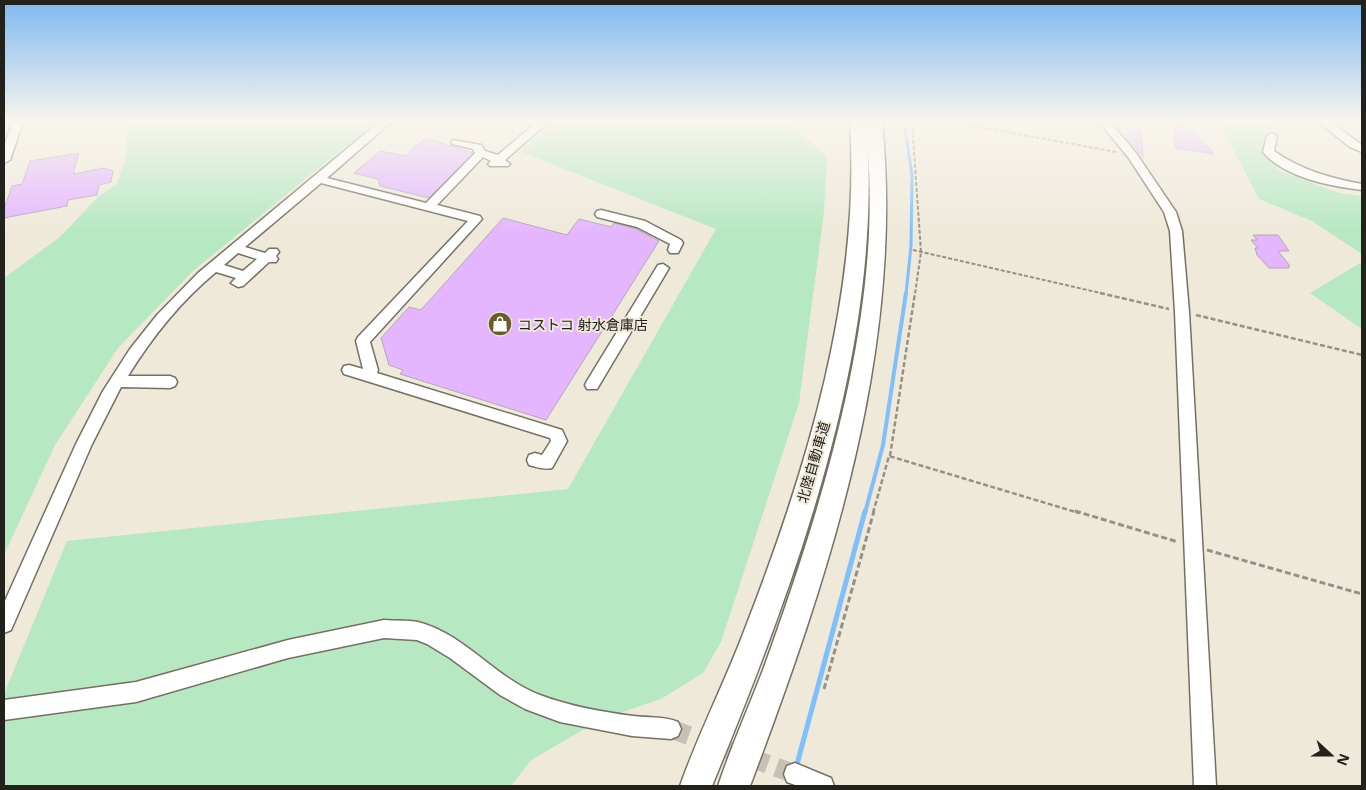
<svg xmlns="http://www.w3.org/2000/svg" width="1366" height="790" font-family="'Noto Sans','Noto Sans JP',sans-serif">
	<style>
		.green { fill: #b6e8c1 }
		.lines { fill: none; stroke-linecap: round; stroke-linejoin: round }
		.stream-far2 { stroke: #80bffd; stroke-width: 3 }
		.stream-far1 { stroke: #80bffd; stroke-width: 4 }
		.stream { stroke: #80bffd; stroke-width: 5 }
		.building { fill: #e4b6ff; stroke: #b1a9b6 }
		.minor-tunnel { stroke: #c6c1b4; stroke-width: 19; stroke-dasharray: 19 9; stroke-linecap: butt }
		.minor-casing { stroke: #757063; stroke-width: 3 }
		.highway-casing { stroke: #757063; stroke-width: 3 }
		.path-far2 { stroke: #969186; stroke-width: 2; stroke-dasharray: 4 2; stroke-linecap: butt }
		.path-far1 { stroke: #969186; stroke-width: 2.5; stroke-dasharray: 5 2.5; stroke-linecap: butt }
		.path { stroke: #969186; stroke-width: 3; stroke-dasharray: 6 3; stroke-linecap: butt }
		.minor { fill: #fff; fill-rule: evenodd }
		.highway { fill: #fff; fill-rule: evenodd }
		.labels { text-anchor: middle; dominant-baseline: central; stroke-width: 4; stroke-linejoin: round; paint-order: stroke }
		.poi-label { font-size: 14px; fill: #23211b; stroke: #efe9da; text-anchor: start }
		.street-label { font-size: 14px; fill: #23211b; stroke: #efe9da }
	</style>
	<rect width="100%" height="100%" fill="#efe9da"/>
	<!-- green -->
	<path class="green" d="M126,122h249l-182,149 -75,77 -63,97 -51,110v-277l56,-41 39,-41 18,-12 8,-24 2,-23z
		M544,122h244l39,35 -3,54 -25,192 -78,239 -18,31 -42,26 -59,20 -71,41 -20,26h-507v-92l63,-153 501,-52 148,-260 -195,-77 29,-28z
		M1219,122h53l5,48 62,23 23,3v58l-50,-33 -53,-22z
		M1362,262v67l-52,-36z"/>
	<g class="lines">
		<!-- stream-far2 -->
		<path class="stream-far2" d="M904,122l8,53 -1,71 -5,48"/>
		<!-- stream-far1 -->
		<path class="stream-far1" d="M865,513l18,-68 23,-152"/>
		<!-- stream -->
		<path class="stream" d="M796,768l69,-257"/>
	</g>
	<!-- building -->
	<path class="building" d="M1175,125h12l27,29 -39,-6z
		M1130,127l11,2 2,28 -18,-22h5z
		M425,138l48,15 -44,45 -49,-12 -2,-7 -24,-6 26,-22 25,5z
		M79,153l-6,21 31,-6 9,3 -2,11 -12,3 -2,10 -29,5 -1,6 -63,12v-9l8,-23 10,-2 8,-23z
		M503,218l64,17 12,-16 32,8 3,-4 22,6 23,12 -113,179 -146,-46 3,-4 -14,-5 -8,-27 28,-31 12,3z
		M1253,235h25l11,16h-11l12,15h-2l1,2h-20l-12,-13 -2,-7h3l-7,-8h6z"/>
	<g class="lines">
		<!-- minor-tunnel -->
		<path class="minor-tunnel" d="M671,729l124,45"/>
		<!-- minor casing -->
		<g class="minor-casing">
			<path id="minor" d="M13,122h10l-13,38 -6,3v-17z
				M379,122h12l-64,56 99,25 49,-50 -2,-4 -21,-5v-4l29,5 4,6 13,4 34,-29 -9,-4h19l3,3 -40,35 5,4 -2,2h-18l-2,-2 3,-3 -8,-4 -46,48 43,11 2,3 -112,123 8,28 -1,3 185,57 5,11 -15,27c-8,2 -15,-1 -23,-3l-2,-5 2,-5 6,-2 7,2 9,-14 -1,-3 -206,-64 -2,-4 2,-4 5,-1 14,4 -7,-28 2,-4 110,-116 -147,-38 -76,64 20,6 4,-4h8l2,3 -3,4 2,3 -2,3h-7l-26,24 -5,1 -7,-4 5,-5 -20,-6c-35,29 -64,65 -88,104h42l5,2 2,4 -2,4 -5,2 -49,-1 -29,57 -81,186 -7,3v-30l72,-159 27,-53 27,-42 27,-34 41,-42zM238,253l19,6 -14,12 -19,-6z
				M1099,122h11l26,31 40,59 6,19 7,81 27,474h-22l-19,-474 -5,-81 -6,-19 -36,-55z
				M1318,122h12l32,23v7l-12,-5z
				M1272,133l5,3 -3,15c27,19 56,27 88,33v6c-32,-4 -77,-12 -99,-38l4,-16z
				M601,210l44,11 36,19 2,3 -5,10h-8l-2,-3 2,-6 -33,-17 -40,-10 -2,-3 2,-3z
				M663,264l6,4 -72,121h-10l-2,-4 2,-4 71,-116z
				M384,620c11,1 24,0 34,2 47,12 77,56 122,73 29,11 62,17 93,21 15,2 31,0 45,6l3,7 -3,7 -7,3 -39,-3 -72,-14 -35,-13 -25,-14 -50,-37 -23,-14 -10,-4 -33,-2 -96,20 -152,44 -132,18v-20l132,-18 152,-42z
				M795,763l36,15 3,8h-36l-11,-4 -3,-8 3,-8z"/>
		</g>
		<!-- highway casing -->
		<g class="highway-casing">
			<path id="highway" d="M850,122h16l2,22 -2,-22h16c23,228 -53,454 -132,664h-32c13,-39 30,-77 45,-116 57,-158 118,-348 105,-517 9,213 -76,438 -156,633h-32c19,-54 46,-106 66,-160 61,-157 115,-334 104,-504z"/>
		</g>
		<!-- path-far2 -->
		<path class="path-far2" d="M912,122l9,130 -6,42
			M953,122l163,30
			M913,250l192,44"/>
		<!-- path-far1 -->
		<path class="path-far1" d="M1100,293l69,16
			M1196,315l166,40
			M890,456l25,-163
			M873,513l16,-57 190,57"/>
		<!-- path -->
		<path class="path" d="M1075,511l103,31
			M1207,550l155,44
			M824,689l50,-178"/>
		<!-- minor -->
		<use href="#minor" class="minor"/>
		<!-- highway -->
		<use href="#highway" class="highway"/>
	</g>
	<!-- sky -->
	<linearGradient id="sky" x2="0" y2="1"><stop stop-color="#7eb8f0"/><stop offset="0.52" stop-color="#f8f5ee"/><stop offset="1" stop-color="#f8f5ee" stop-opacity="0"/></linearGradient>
	<rect width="1366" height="233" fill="url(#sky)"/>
	<!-- icons -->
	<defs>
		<g id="shop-disc" transform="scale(1.25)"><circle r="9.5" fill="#6a5b28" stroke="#efe9da"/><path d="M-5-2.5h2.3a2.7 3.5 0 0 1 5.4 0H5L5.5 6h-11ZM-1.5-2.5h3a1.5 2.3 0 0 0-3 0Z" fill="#fff"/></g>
	</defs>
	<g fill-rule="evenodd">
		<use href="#shop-disc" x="500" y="324"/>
	</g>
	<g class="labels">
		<!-- poi labels -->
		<g class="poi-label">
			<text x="518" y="324">コストコ 射水倉庫店</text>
		</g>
		<!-- street labels -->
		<g class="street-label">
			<text transform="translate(813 462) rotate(-74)">北陸自動車道</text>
		</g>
	</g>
	<!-- border -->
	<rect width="1366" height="790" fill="none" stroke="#23211b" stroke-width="10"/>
	<!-- north arrow -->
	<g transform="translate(1331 755) rotate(111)" stroke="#efe9da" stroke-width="4" paint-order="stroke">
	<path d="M0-4L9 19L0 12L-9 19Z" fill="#23211b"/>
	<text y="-8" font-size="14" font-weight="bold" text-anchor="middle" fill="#23211b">N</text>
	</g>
</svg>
